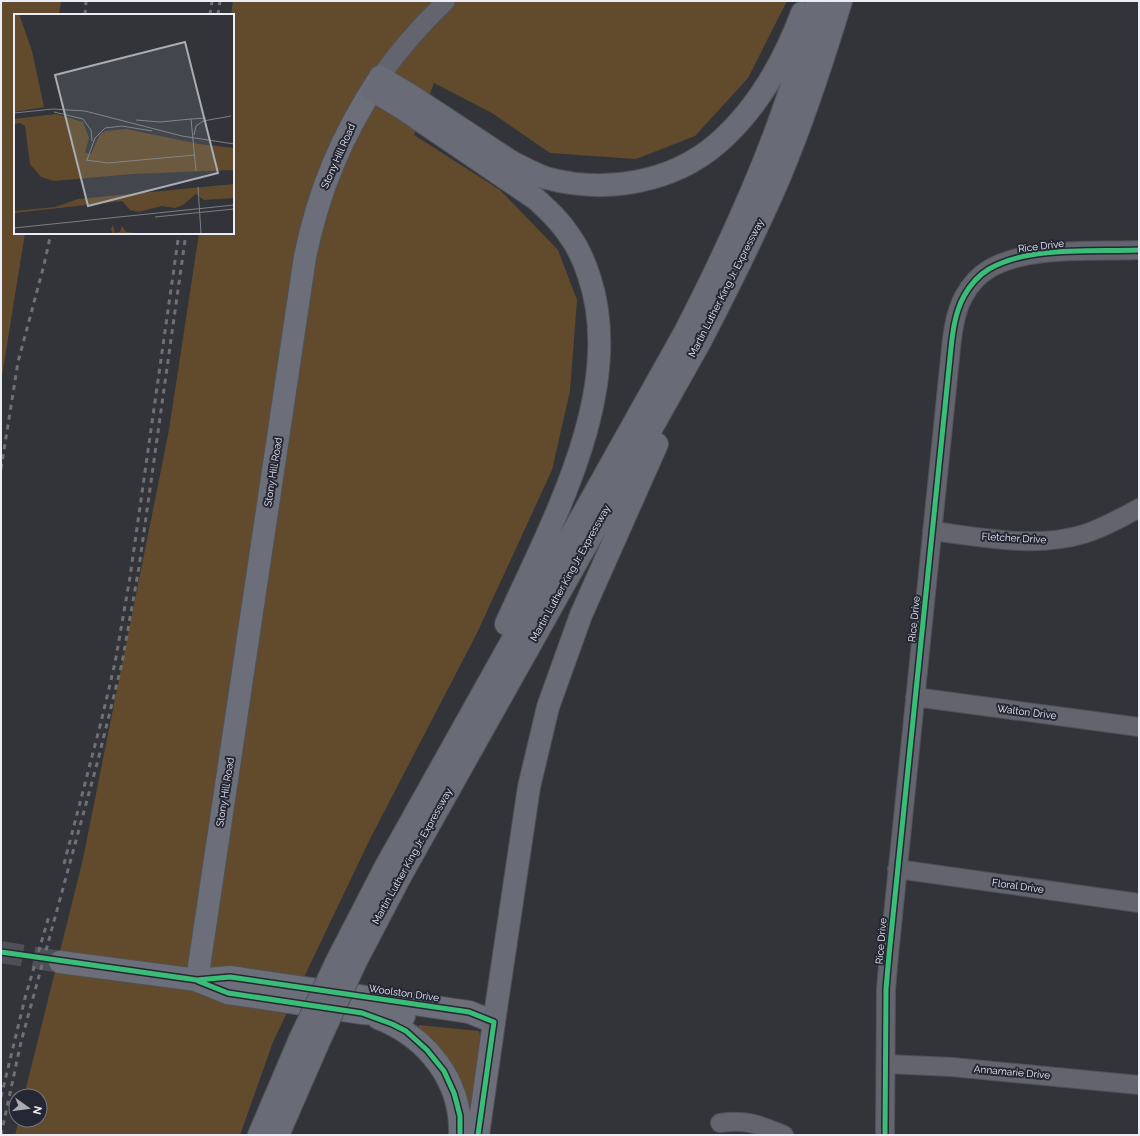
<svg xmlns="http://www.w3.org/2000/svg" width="1140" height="1136" font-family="Raleway,sans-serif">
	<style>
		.green { fill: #614b2c }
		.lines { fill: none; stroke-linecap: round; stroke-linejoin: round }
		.major-tunnel { stroke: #4e5056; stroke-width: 22; stroke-dasharray: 22 11; stroke-linecap: butt }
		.minor-casing { stroke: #505257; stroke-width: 20 }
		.major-casing { stroke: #505257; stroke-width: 24 }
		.highway-casing { stroke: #505257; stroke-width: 24 }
		.minor { stroke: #63646e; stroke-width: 18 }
		.major { stroke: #6c6e7a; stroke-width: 22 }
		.highway { stroke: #696b76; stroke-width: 22 }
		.rail { stroke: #6e7076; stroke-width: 3; stroke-dasharray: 5 5; stroke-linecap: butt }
		.highway-bridge-casing { stroke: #505257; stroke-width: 24; stroke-linecap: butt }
		.highway-bridge { stroke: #696b76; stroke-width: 22 }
		.cycleway-casing { stroke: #252734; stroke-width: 8 }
		.cycleway { stroke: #3abd76; stroke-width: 5 }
		.labels { text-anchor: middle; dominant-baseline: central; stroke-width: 4; stroke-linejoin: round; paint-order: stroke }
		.street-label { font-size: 10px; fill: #ebedf6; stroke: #252734 }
		.inset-road { fill: none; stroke: #7c7e85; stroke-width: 1 }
		.view { fill: #aaacb4; fill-opacity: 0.15; stroke: #aaacb4; stroke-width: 2 }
		.inset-edge { fill: none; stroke: #ebedf6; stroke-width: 2 }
	</style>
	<rect width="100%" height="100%" fill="#32343a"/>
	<!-- green -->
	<path class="green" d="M1,1h60l-2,14h-44v218h10l-24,149z
		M233,1h554l-39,77 -53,58 -59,23 -86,-6 -58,-40 -58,-30 -20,52 86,55 58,60 19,50 -7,91 -18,79 -75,163 -107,206 -97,203 -33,93h-225l4,-15h21v-24h-16l59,-237 86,-429 30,-197h34v-218h-2z
		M419,1025l60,6 2,8 -11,86 -53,-93z"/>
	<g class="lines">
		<!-- major-tunnel -->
		<path class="major-tunnel" d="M1,952l59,10"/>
		<!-- minor casing -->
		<g class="minor-casing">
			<path id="minor" d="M380,77c20,-28 42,-53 66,-76
				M932,531c49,6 103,18 152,3 19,-6 37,-16 55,-26
				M915,697l224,30
				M897,869l242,34
				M886,1064l66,3 187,18
				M720,1123c28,-4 39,2 64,12
				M885,1135l1,-146 3,-34 61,-597c2,-21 4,-44 14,-62 6,-11 15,-21 25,-27 39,-23 105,-17 150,-19"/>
		</g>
		<!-- major casing -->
		<g class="major-casing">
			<path id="major" d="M60,962l137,18 33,-3 239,35 25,10
				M197,980l108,-723c14,-68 37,-122 75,-180
				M198,981l30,12 134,20 42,3
				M378,1018c49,19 84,63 82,117
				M478,1135l16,-113"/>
		</g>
		<!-- highway casing -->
		<g class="highway-casing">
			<path id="highway" d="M380,77l30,18 100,66c12,6 24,13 36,17 59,16 126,5 172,-35 39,-34 66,-82 84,-130
				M372,90l30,18 134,91c12,11 24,22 33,36 9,12 15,26 20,41 38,113 -37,246 -83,348
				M338,959l48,-93 299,-534c35,-68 67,-136 93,-207 15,-41 28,-82 40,-124
				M356,961l45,-86 300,-535c28,-54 55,-108 79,-164 24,-57 43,-116 61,-175
				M494,1022l35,-235 19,-80 33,-92 76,-171
				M259,1135l41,-96
				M278,1135l41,-94"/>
		</g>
		<!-- minor -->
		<use href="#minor" class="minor"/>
		<!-- major -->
		<use href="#major" class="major"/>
		<!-- highway -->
		<use href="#highway" class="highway"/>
		<!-- rail -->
		<path class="rail" d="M85,15l1,-14
			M210,15l2,-14
			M218,15l2,-14
			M1,469l17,-107 26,-97 7,-32
			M64,864l37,-142 14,-59 15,-86 49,-344
			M1,1097l24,-99 24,-82
			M1,1135l20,-93 77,-282 24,-97 17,-96 47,-334"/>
		<!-- highway-bridge casing -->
		<g class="highway-bridge-casing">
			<path id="highway-bridge" d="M300,1039l38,-80
				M319,1041l37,-80"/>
		</g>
		<!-- highway-bridge -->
		<use href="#highway-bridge" class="highway-bridge"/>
		<!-- cycleway casing -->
		<g class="cycleway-casing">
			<path id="cycleway" d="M1,952l196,28 33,-3 239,35 25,10 -16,113
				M198,981l30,12 134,20 30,11 14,7 21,19 17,21 10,22 3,11 3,12v19
				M885,1135l1,-146 3,-34 61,-597c2,-21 4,-44 14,-62 6,-11 15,-21 25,-27 39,-23 105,-17 150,-19"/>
		</g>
		<!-- cycleway -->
		<use href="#cycleway" class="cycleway"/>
	</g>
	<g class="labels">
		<!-- street labels -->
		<g class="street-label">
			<text transform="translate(338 156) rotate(-66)">Stony Hill Road</text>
			<text transform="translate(1041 246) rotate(-7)">Rice Drive</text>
			<text transform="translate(726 288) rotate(-63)">Martin Luther King Jr. Expressway</text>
			<text transform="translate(273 472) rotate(-81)">Stony Hill Road</text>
			<text transform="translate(1014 538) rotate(3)">Fletcher Drive</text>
			<text transform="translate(570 573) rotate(-61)">Martin Luther King Jr. Expressway</text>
			<text transform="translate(914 619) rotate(-84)">Rice Drive</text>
			<text transform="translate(1027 712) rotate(7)">Walton Drive</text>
			<text transform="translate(225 792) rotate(-81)">Stony Hill Road</text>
			<text transform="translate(412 856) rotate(-61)">Martin Luther King Jr. Expressway</text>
			<text transform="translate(1018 886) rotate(8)">Floral Drive</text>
			<text transform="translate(881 941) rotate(-85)">Rice Drive</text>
			<text transform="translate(404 993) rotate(8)">Woolston Drive</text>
			<text transform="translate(1012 1072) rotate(5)">Annamarie Drive</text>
		</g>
	</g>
	<!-- overview -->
	<g transform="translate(14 14)">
		<rect width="220" height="220" fill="#32343a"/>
		<path d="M0,0h5l13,37 12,56 -30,5zM42,100l27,8 6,16 -4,15 6,1 9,-20 5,-3 21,-2 73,15 35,4v22l-102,4 -78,7 -13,-4 -11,-13 -5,-38 -5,-3 -6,1v-5zM220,170v14l-30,2 -8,-6 -13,11 -8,3 -13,-2 -23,6 -9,-2 -8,-9 -108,12v-2l41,-4 23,-8zM99,211l2,8 5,-1 2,-6 4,6 10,1 -23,1 -2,-5z" fill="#614b2c"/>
		<path class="inset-road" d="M40,98l29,7 8,11 1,11M0,99l39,-4 32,2 97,25 52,8M177,105l5,52M177,105l15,-1M122,106l24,2 31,-3M180,121l2,-9 7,-5 28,-5M72,146l22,3 87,-8M73,146l8,-22 10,-10 17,-2 30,5M184,173l3,47M141,203l79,-8M0,214l220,-23"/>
		<path class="view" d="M171,28l33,131 -130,33 -33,-131z"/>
		<rect width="220" height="220" class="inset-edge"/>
	</g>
	<!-- border -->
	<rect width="1140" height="1136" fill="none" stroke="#ebedf6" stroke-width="4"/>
	<!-- north arrow -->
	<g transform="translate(28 1108) rotate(104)"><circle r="19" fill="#252734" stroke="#747682"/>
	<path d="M0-3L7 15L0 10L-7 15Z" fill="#aaacb4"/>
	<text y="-6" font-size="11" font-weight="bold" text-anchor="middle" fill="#ebedf6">N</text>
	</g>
</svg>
